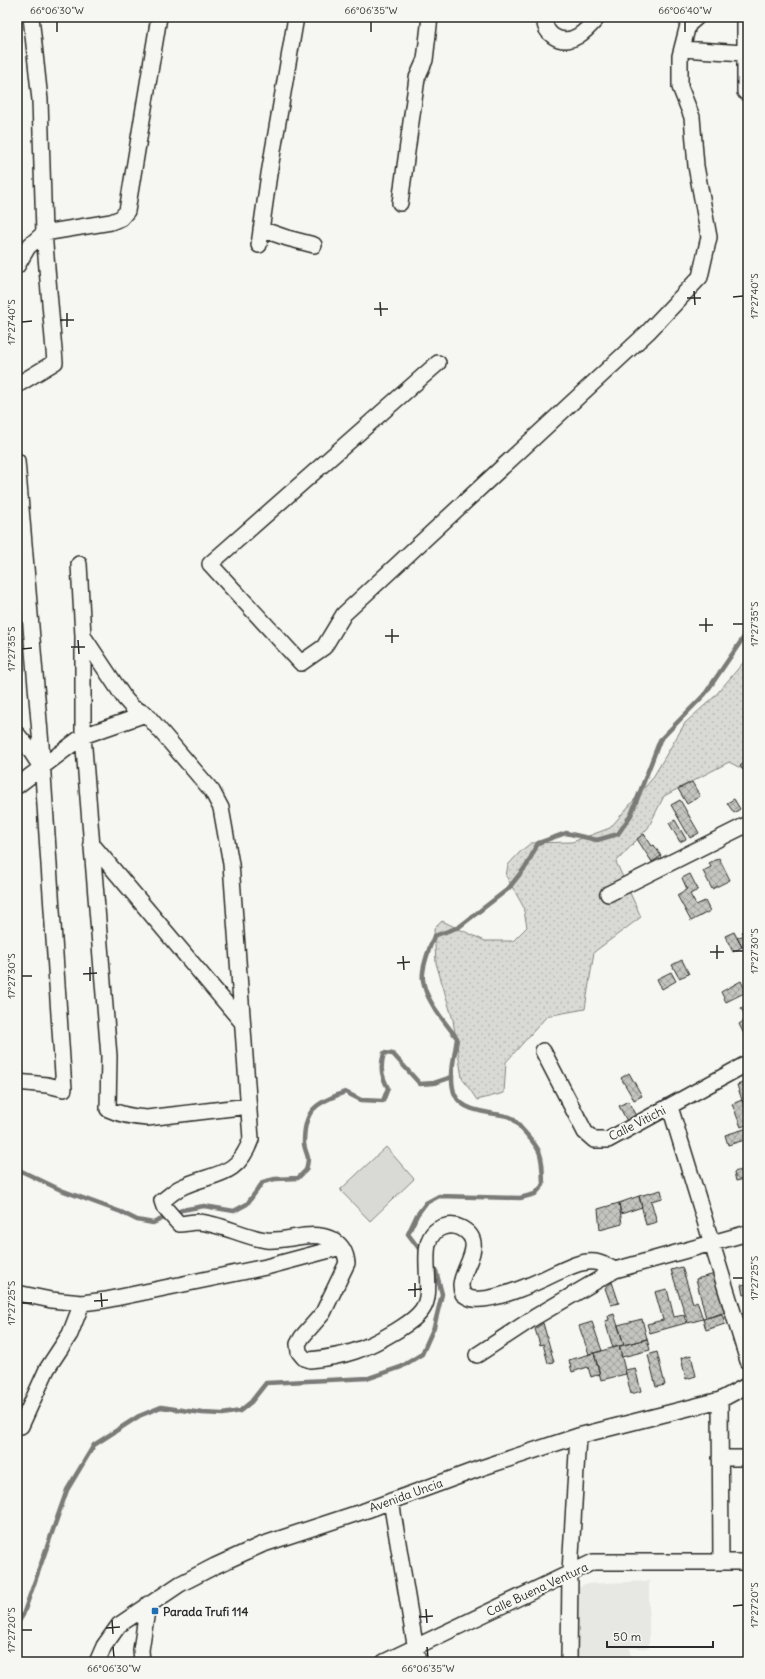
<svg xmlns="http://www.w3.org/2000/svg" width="765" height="1679" font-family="Delius,sans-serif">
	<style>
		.built { fill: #e7e7e3 }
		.green { fill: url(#green-dots); stroke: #828280 }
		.pitch { fill: #d9d9d5; stroke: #828280 }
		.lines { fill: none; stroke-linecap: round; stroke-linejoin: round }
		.stream { stroke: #7a7a78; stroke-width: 4.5 }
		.building { fill: url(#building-cross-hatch); stroke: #2b2b2b }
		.minor-casing { stroke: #2b2b2b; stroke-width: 18 }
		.minor { stroke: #f6f6f2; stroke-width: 15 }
		.ticks { fill: none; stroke: #2b2b2b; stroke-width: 1.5 }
		.poi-dot { fill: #1f6fb2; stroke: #f6f6f2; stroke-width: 1.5 }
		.labels { text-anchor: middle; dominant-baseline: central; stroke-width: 4; stroke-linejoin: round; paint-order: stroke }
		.street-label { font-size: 12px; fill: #2b2b2b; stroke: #f6f6f2 }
		.poi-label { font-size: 12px; font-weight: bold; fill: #2b2b2b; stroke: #f6f6f2; text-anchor: start }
		.neatline { fill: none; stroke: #2b2b2b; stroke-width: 1.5 }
		.ticks-label { font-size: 10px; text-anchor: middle; fill: #2b2b2b }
	</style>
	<defs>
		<pattern id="green-dots" width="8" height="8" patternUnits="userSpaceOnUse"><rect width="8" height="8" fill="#d9d9d5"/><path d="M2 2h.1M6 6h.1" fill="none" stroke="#babab7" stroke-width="1.8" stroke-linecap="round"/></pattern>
		<pattern id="building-cross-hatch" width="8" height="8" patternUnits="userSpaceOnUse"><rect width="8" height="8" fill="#c3c3c0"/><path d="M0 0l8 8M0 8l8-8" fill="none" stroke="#9f9f9c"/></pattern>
	</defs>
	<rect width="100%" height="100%" fill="#f6f6f2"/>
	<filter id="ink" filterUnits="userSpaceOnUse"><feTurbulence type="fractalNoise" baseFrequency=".025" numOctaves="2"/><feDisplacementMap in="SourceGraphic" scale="8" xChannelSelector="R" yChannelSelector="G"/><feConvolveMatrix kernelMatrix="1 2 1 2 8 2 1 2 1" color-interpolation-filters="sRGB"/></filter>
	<g filter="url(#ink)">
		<!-- built -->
		<path class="built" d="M649,1581v67h-19l1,14h-57l1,-70 3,-4 7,-4z"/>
		<!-- green -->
		<path class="green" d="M748,657v115l-19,-10 -65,34 -16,32 -32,34 25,55 -47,35 -9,57 -38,7 -41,46 -2,31 -27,7 -15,-22 -9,-58 -17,-57 -2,-34 8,-8 43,20h28l14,-14 -4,-21 -17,-30 2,-11 13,-14 10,-8 41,-1 38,-14 42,-49 33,-56 29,-26z"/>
		<!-- pitch -->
		<path class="pitch" d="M386,1147l28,32 -44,42 -30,-31z"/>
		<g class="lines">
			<!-- stream -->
			<path class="stream" d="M17,1169l44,21 60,22 16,8 16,3 29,-13 22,-4 30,5 13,-7 16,-22 12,-3 23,-1 8,-8c1,-4 2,-8 2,-12 -1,-5 -4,-10 -4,-15 0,-35 12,-39 41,-51l16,8 22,1 5,-13c-7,-13 -8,-21 -4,-35l9,1 27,30 14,-1 18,-6
				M420,1250l-12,-16 9,-19 9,-12 13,-7 81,2 15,-4 8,-9c-1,-32 0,-33 -22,-57 -3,-4 -7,-9 -11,-11 -16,-5 -46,-3 -55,-22 -7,-17 0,-40 2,-57 -12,-16 -32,-38 -34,-58 -2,-12 7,-33 11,-44l25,-9 49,-38 19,-24 11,-22 28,-10 31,7 21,-6 13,-19 29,-75 45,-46 43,-63
				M17,1624l6,-9 44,-125 27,-45 45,-29 22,-9 41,6 21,1 17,-3 11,-9 15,-19 103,-5 32,-11 21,-13 12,-27 8,-33 -6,-23 -3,-3"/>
		</g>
		<!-- building -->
		<path class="building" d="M748,760v16l-8,-10z
			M692,782l8,14 -13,8 -9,-15z
			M734,799l6,10 -6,4 -7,-10z
			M680,800l19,33 -9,5 -19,-33z
			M675,820l11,19 -6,3 -11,-19z
			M644,834l8,12 2,-1 7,11 -9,6 -15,-23z
			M719,858l11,22 -18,9 -9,-18 8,-4 -2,-4z
			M690,874l8,16 -8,4 6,11 9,-4 5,10 -19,10 -14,-26 10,-6 -5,-11z
			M748,929v15l-6,3 -5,-9 7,-3 -2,-3z
			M734,932l8,15 -9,5 -8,-16z
			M682,960l7,14 -10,4 -7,-13z
			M671,972l5,9 -14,8 -5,-10z
			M741,981l5,11 -20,10 -5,-10z
			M748,1004v38l-9,-18 8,-5 -6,-11z
			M629,1073l13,23 -8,4 -13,-22z
			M745,1082l3,8v12l-5,1 -6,-18z
			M742,1100l6,17v7l-7,3 -9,-23z
			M628,1101l8,15 -9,5 -8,-15z
			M748,1128v11l-20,6 -3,-10z
			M748,1168v10l-12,3 -2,-9z
			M661,1190l2,8 -12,3 6,21 -11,3 -7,-29z
			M639,1196l3,11 -21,7 -2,-11z
			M619,1203l3,21 -22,6 -2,-21z
			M682,1267l11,36 4,-2 6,18 -15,4 -17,-53z
			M715,1274l11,38 -20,6 -10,-39z
			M612,1282l7,21 -8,2 -6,-17z
			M748,1284v10l-5,1 -2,-10z
			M667,1289l7,28 10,-2 2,8 -36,10 -3,-9 16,-4 -8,-28z
			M614,1314l10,31 -11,3 -8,-27 4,-1 -1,-4z
			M722,1314l3,10 -19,6 -3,-11z
			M642,1319l5,20 -23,6 -6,-20z
			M592,1322l10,29 -13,3 -10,-28z
			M543,1323l11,39 -6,1 -5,-19 -3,1 -5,-16z
			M647,1339l3,11 -28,7 -3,-11z
			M619,1346l7,28 -25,6 -7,-27z
			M657,1352l8,33 -9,2 -8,-32z
			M594,1353l6,21 -9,3 -3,-10 -16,5 -3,-12z
			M691,1355l5,21 -10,3 -5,-21z
			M635,1368l6,23 -10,3 -6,-24z"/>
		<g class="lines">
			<!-- minor casing -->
			<g class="minor-casing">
				<path id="minor" d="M545,17c-1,8 1,14 8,19 18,12 34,-6 45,-19
					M745,17v75
					M682,49l62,4
					M400,203l17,-125 8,-18 5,-43
					M261,229l26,9 27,7
					M259,245l10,-71 27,-157
					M17,266l11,-19 16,-14 67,-11 10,-4 6,-7 32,-194
					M438,363l-228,201 91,99 23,-16 20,-33 304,-282 52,-55 9,-40 -13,-71 -4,-49 -12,-30v-31l8,-31 9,-8
					M17,385l38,-23 -11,-129 -4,-133 -9,-83
					M17,461l24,284 23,344 -17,-4 -30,-3
					M79,564l4,72v100l26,320 -1,53c13,6 24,8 39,9l102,-12
					M83,636l42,63 8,9 13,6 66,77 9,17 10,56 20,275c-14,41 -40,33 -71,49 -6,3 -12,9 -18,13l2,6 15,17c6,0 12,-2 18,-2 24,1 46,15 69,18 23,2 45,-11 67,0 9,5 13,13 14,23l-24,50 -21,24 -4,7 1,8 5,6 6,2c37,-4 54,-10 86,-29 9,-6 19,-11 26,-21 16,-21 -10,-73 21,-83 6,-2 12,-2 18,1 27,14 1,39 0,57 0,3 1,7 2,9 4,3 7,5 11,5 20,3 64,-17 82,-26 12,-5 26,-13 39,-11 6,1 14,5 20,8
					M17,734l11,13 13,20
					M17,786l66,-50 63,-22
					M91,843l150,178
					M608,894l140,-70
					M543,1051l42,81 9,8h14l140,-77
					M670,1107l78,254
					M17,1293l34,7 31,3 24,-3 160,-33 75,-20
					M477,1355l58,-38 80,-47 133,-37
					M720,1400l1,161
					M17,1425l4,1 26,-57 23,-35 12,-31
					M720,1458h28
					M391,1501l27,161
					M97,1662l7,-16 15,-21 61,-41 35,-18 46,-21 106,-35 114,-42 97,-32 142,-36 28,-15
					M142,1662l-1,-12 7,-46
					M384,1662l209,-100h155
					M569,1662l1,-90 8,-136"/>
			</g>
			<!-- minor -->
			<use href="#minor" class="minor"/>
		</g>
	</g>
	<!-- ticks -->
	<path class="ticks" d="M57,22v10M371,22v10M685,22v10M694,291l1,14M733,297l10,-1M687,298h14M380,302l1,14M374,309h14M67,313v14M60,320h14M22,322l10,-1M706,618v14M733,624h10M699,625h14M392,629v14M385,636h14M78,640l1,14M71,647h14M22,649l10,-1M717,945v14M733,951h10M710,952h14M403,956l1,14M397,963l13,-1M90,967v14M83,974l14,-1M22,976h10M733,1278h10M415,1283v14M408,1290l14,-1M101,1293l1,14M94,1301l14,-1M22,1303h10M733,1606l10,-1M426,1609l1,14M419,1617l14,-1M112,1620l1,14M106,1628l14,-1M22,1630h10M113,1647l1,10M427,1647l1,10"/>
	<!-- markers -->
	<rect class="poi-dot" x="151" y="1607" width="8" height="8" rx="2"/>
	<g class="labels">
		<!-- street labels -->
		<g class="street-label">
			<text transform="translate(637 1123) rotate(-27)">Calle Vitichi</text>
			<text transform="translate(406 1495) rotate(-20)">Avenida Uncia</text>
			<text transform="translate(537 1589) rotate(-25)">Calle Buena Ventura</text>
		</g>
		<!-- poi labels -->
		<g class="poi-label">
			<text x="163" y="1611">Parada Trufi 114</text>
		</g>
	</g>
	<!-- margin -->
	<rect width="765" height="1679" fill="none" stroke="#f6f6f2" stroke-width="44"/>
	<!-- scale -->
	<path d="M607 1641v6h106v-6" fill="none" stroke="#2b2b2b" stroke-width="2"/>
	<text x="613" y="1641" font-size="12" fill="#2b2b2b" stroke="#f6f6f2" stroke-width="3" paint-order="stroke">50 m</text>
	<rect x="22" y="22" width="721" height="1635" class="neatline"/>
	<g class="ticks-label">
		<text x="57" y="14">66°06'30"W</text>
		<text x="371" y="14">66°06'35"W</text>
		<text x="685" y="14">66°06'40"W</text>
		<text transform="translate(754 296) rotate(-90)" y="4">17°27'40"S</text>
		<text transform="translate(11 322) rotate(-90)" y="4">17°27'40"S</text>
		<text transform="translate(754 624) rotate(-90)" y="4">17°27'35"S</text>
		<text transform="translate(11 649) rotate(-90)" y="4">17°27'35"S</text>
		<text transform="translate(754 951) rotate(-90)" y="4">17°27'30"S</text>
		<text transform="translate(11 976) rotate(-90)" y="4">17°27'30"S</text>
		<text transform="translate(754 1278) rotate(-90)" y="4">17°27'25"S</text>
		<text transform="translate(11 1303) rotate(-90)" y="4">17°27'25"S</text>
		<text transform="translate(754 1605) rotate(-90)" y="4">17°27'20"S</text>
		<text transform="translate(11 1630) rotate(-90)" y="4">17°27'20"S</text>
		<text x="114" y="1672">66°06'30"W</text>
		<text x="428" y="1672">66°06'35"W</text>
	</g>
</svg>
